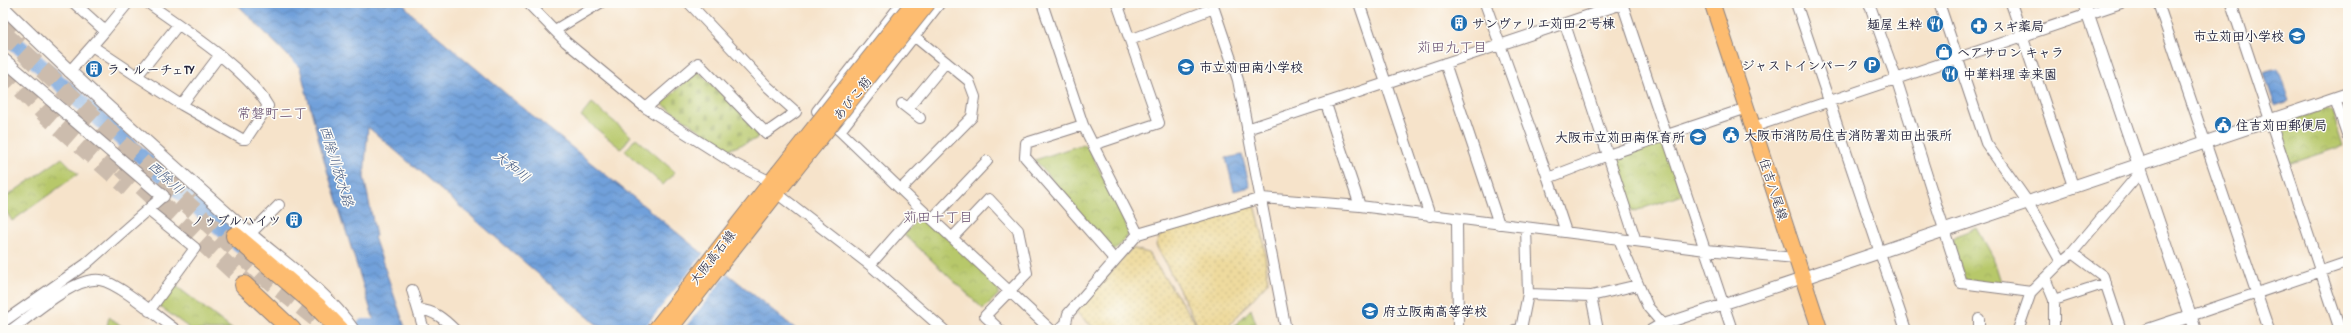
<svg xmlns="http://www.w3.org/2000/svg" width="2351" height="333" font-family="Dekko,'Klee One',sans-serif">
<defs>
<pattern id="sand-dots" width="8" height="8" patternUnits="userSpaceOnUse"><rect width="8" height="8" fill="#eeda9e"/><path d="M2 2h.1M6 6h.1" fill="none" stroke="#ccbb89" stroke-width="1.8" stroke-linecap="round"/></pattern>
<pattern id="cemetery-stones" width="16" height="16" patternUnits="userSpaceOnUse"><rect width="16" height="16" fill="#b7c86b"/><path d="M2 7V4a2 2 0 0 1 4 0v3zM10 15v-3a2 2 0 0 1 4 0v3z" fill="#9dac5e"/></pattern>
<pattern id="park-crowns" width="20" height="18" patternUnits="userSpaceOnUse"><rect width="20" height="18" fill="#b7c86b"/><path d="M2 6a3 3 0 1 1 6 0M12 15a3 3 0 1 1 6 0" fill="none" stroke="#9dac5e"/></pattern>
<pattern id="water-waves" width="16" height="10" patternUnits="userSpaceOnUse"><rect width="16" height="10" fill="#71a0da"/><path d="M0 5q4-4 8 0t8 0" fill="none" stroke="#5c82b2"/></pattern>
</defs>
<rect width="100%" height="100%" fill="#fdfcf7"/>
<filter id="ink" filterUnits="userSpaceOnUse"><feTurbulence type="fractalNoise" baseFrequency=".025" numOctaves="2"/><feDisplacementMap in="SourceGraphic" scale="8" xChannelSelector="R" yChannelSelector="G"/><feConvolveMatrix kernelMatrix="1 2 1 2 8 2 1 2 1" color-interpolation-filters="sRGB"/></filter>
<filter id="wash" filterUnits="userSpaceOnUse"><feTurbulence type="fractalNoise" baseFrequency=".012" numOctaves="4" result="noise"/><feDisplacementMap in="SourceGraphic" scale="16" xChannelSelector="R" yChannelSelector="G"/><feGaussianBlur stdDeviation="0.9" result="paint"/><feColorMatrix in="noise" values="0 0 0 0 0 0 0 0 0 0 0 0 0 0 0 0 0 1.4 0 .05"/><feComposite in="paint" operator="in"/></filter>
<g filter="url(#wash)">
<rect width="100%" height="100%" fill="#f6e3ca"/>
<!-- grass -->
<path fill="#b7c86b" stroke="#6c7553" d="M592 103 631 136 621 149 581 116Z
M636 138 675 172 663 185 625 151Z"/>
<!-- sand -->
<path fill="url(#sand-dots)" stroke="#887e6c" d="M1255 205 1263 236 1268 282 1225 330H1200L1156 245 1161 233Z
M1132 248 1148 253 1195 322 1187 330H1096L1076 312Z"/>
<!-- cemetery -->
<path fill="url(#cemetery-stones)" stroke="#6c7553" d="M697 70 760 132 756 139 728 150 662 104Z
M1251 309 1258 330H1230Z"/>
<!-- park -->
<path fill="url(#park-crowns)" stroke="#6c7553" d="M2327 108 2332 111 2343 146 2288 164 2276 129 2280 123Z
M1083 144 1090 151 1130 233 1116 249H1110L1035 160Z
M1660 144 1665 146 1682 195 1632 212 1614 161 1617 158Z
M62 158 78 174 12 221 3 206V199Z
M920 217H924L997 283 999 294 983 309 904 234Z
M1977 228 1993 257 2002 285 1965 280 1952 241 1955 236Z
M175 285 233 330H192L159 306Z
M109 317 127 330H106Z"/>
<!-- water -->
<path fill="url(#water-waves)" stroke="#4a618a" d="M236 3H402L416 18 511 98 797 330H603L368 127 364 177 376 236 374 237 406 330H377L326 167 300 68Z
M2278 69 2289 101 2275 106 2264 73Z
M1242 155 1250 187 1234 191 1226 158Z"/>
<!-- pier -->
<path fill="#f6e3ca" d="M704 253 729 272 683 330H643Z"/>
<g fill="none" stroke-linecap="round" stroke-linejoin="round">
<!-- river -->
<path stroke="#71a0da" stroke-width="16" d="M3 32 243 248
M364 327H388"/>
</g>
</g>
<g filter="url(#ink)">
<g fill="none" stroke-linecap="round" stroke-linejoin="round">
<!-- motorway-tunnel -->
<path stroke="#ccbcad" stroke-width="18" stroke-dasharray="18 9" stroke-linecap="butt" d="M3 17 26 38
M3 33 271 282 330 330
M3 70 46 115 129 188
M156 156 195 196
M122 168 257 293"/>
<defs>
<path id="minor" d="M74 3 105 31 128 3
M148 3C185 30 245 67 268 106L246 139H242L182 105 219 56
M528 3 566 42 646 108 733 163 765 179 783 198 870 265 944 330
M902 3 817 111 840 131 920 208 1051 330
M1042 3 1083 125 1093 145
M1212 3 1238 80 1286 330
M1359 3 1386 83 1625 3
M1485 3 1548 178 1566 232
M1622 3 1732 330
M1796 3 1906 330
M1869 3 1896 78 1961 283 2031 292
M1939 3 1986 143 2027 201 2061 262 2031 292 2018 330
M2011 3 2073 186
M2158 3 2269 330
M2231 3 2340 330
M1565 24 1636 241
M555 30 600 3
M1130 40 1214 8
M92 46 105 31
M1445 63 1499 224
M69 72 92 46 137 76 178 25
M137 76 182 105
M2335 99 2348 137
M902 104 920 118
M1326 104 1360 206
M646 108 698 63 766 133 796 112 768 87 689 3
M908 108 946 62
M1083 125 1026 143 1025 157 1115 260
M1753 127 2121 3
M1247 129 1386 83 1430 216
M840 131 940 3
M1548 178 1608 155 1747 108
M901 189 972 117 975 97 969 81 914 36
M148 210 195 248 149 311
M932 219 987 161
M1457 219 1458 330
M250 234 279 205
M1138 234 1262 198 1360 206 1706 250 1796 258
M952 238 989 199 1018 230 1027 273 985 316 1000 330
M1618 238 1648 307 1667 329
M2072 253 2141 171
M2061 262 2072 253 2103 276 2121 330
M870 265 920 208
M2045 278 2054 300V330
M412 290 424 330
M1528 294 1591 296 1638 285
M1591 296 1598 330
M2054 300 2106 283
M418 310C433 309 445 320 455 330
M2190 316 2348 262
M1979 319V330
M3 322 86 264 163 196
M1664 324 1803 278
M11 330C31 316 75 276 100 280 119 283 159 318 176 330
M1059 330 1066 323 1068 314 1138 234 1093 145 1159 123 1117 3
M1515 330 1521 329 1528 294 1526 227
M1651 330 1663 323"/>
<path id="tertiary" d="M2084 3 2195 330
M3 7C80 83 161 155 242 227 280 261 324 288 353 330
M3 59 163 196
M1803 278 2348 94
M2148 330 2190 316"/>
<path id="primary" d="M1712 3 1820 330
M655 330 778 173
M669 330 787 180"/>
<path id="motorway" d="M235 236 317 306 340 330
M244 285 292 330"/>
</defs>
<!-- minor casing -->
<use href="#minor" stroke="#8c8282" stroke-width="12"/>
<!-- tertiary casing -->
<use href="#tertiary" stroke="#8c8282" stroke-width="14"/>
<!-- primary casing -->
<use href="#primary" stroke="#8c8282" stroke-width="17"/>
<!-- motorway casing -->
<use href="#motorway" stroke="#8c8282" stroke-width="20"/>
<!-- minor -->
<use href="#minor" stroke="#fff" stroke-width="10"/>
<!-- tertiary -->
<use href="#tertiary" stroke="#fff" stroke-width="12"/>
<!-- primary -->
<use href="#primary" stroke="#fdbc6f" stroke-width="15"/>
<!-- motorway -->
<use href="#motorway" stroke="#fdbc6f" stroke-width="18"/>
<defs>
<path id="primary-bridge" d="M778 173 913 3
M787 180 928 3"/>
</defs>
<!-- primary-bridge casing -->
<use href="#primary-bridge" stroke="#8c8282" stroke-width="17" stroke-linecap="butt"/>
<!-- primary-bridge -->
<use href="#primary-bridge" stroke="#fdbc6f" stroke-width="15"/>
</g>
</g>
<!-- icons -->
<defs>
<symbol id="building-disc" viewBox="-11 -11 22 22"><circle r="9.5" fill="#1f6fb2" stroke="#fdfcf7"/><path d="M-4-6H4V6H1V3H-1V6H-4ZM-2.5-4.3h1.7v1.8h-1.7ZM.8-4.3h1.7v1.8H.8ZM-2.5-1h1.7V.8h-1.7ZM.8-1h1.7V.8H.8Z" fill="#fff"/></symbol>
<symbol id="restaurant-disc" viewBox="-11 -11 22 22"><circle r="9.5" fill="#1f6fb2" stroke="#fdfcf7"/><path d="M-5-6h1v4h1v-4h1v4h1v-4h1v5L-1.5 .5V6h-2V.5L-5-1ZM5-6V6H3V1.5H1.5Q1.5-4 5-6Z" fill="#fff"/></symbol>
<symbol id="pharmacy-disc" viewBox="-11 -11 22 22"><circle r="9.5" fill="#1f6fb2" stroke="#fdfcf7"/><path d="M-2-6h4v4h4v4h-4v4h-4v-4h-4v-4h4Z" fill="#fff"/></symbol>
<symbol id="school-disc" viewBox="-11 -11 22 22"><circle r="9.5" fill="#1f6fb2" stroke="#fdfcf7"/><path d="M0-5L7-2L0 1L-7-2ZM-4 1L0 2.5L4 1V4Q0 6-4 4Z" fill="#fff"/></symbol>
<symbol id="shop-disc" viewBox="-11 -11 22 22"><circle r="9.5" fill="#1f6fb2" stroke="#fdfcf7"/><path d="M-5-2.5h2.3a2.7 3.5 0 0 1 5.4 0H5L5.5 6h-11ZM-1.5-2.5h3a1.5 2.3 0 0 0-3 0Z" fill="#fff"/></symbol>
<symbol id="parking-disc" viewBox="-11 -11 22 22"><circle r="9.5" fill="#1f6fb2" stroke="#fdfcf7"/><path d="M-3.5-5.5H1a3.5 3.5 0 0 1 0 7H-1V5.5H-3.5ZM-1-3.4V-.6H.8a1.4 1.4 0 0 0 0-2.8Z" fill="#fff"/></symbol>
<symbol id="civic-disc" viewBox="-11 -11 22 22"><circle r="9.5" fill="#1f6fb2" stroke="#fdfcf7"/><path d="M-.6-6.5H3V-4.5H.6V-3L4-1V1h2V6H-6V1h2V-1L-.6-3ZM-1.2 2.5V6h2.4V2.5Z" fill="#fff"/></symbol>
</defs>
<g fill-rule="evenodd">
<use href="#building-disc" x="1449" y="13" width="20" height="20"/>
<use href="#restaurant-disc" x="1925" y="14" width="20" height="20"/>
<use href="#pharmacy-disc" x="1969" y="16" width="20" height="20"/>
<use href="#school-disc" x="2287" y="26" width="20" height="20"/>
<use href="#shop-disc" x="1934" y="42" width="20" height="20"/>
<use href="#parking-disc" x="1862" y="55" width="20" height="20"/>
<use href="#school-disc" x="1176" y="57" width="20" height="20"/>
<use href="#building-disc" x="84" y="59" width="20" height="20"/>
<use href="#restaurant-disc" x="1940" y="64" width="20" height="20"/>
<use href="#civic-disc" x="2213" y="115" width="20" height="20"/>
<use href="#civic-disc" x="1721" y="125" width="20" height="20"/>
<use href="#school-disc" x="1688" y="127" width="20" height="20"/>
<use href="#building-disc" x="284" y="210" width="20" height="20"/>
<use href="#school-disc" x="1360" y="301" width="20" height="20"/>
</g>
<g text-anchor="middle" stroke-width="3" stroke-linejoin="round" paint-order="stroke">
<!-- poi labels -->
<g font-size="13" font-weight="bold" fill="#22223b" stroke="#fdfcf7" text-anchor="start">
<text x="1472" y="28">サンヴァリエ苅田２号棟</text>
<text x="1922" y="29" text-anchor="end">麺屋 生粋</text>
<text x="1992" y="31">スギ薬局</text>
<text x="2284" y="41" text-anchor="end">市立苅田小学校</text>
<text x="1957" y="57">ヘアサロン キャラ</text>
<text x="1859" y="70" text-anchor="end">ジャストインパーク</text>
<text x="1199" y="72">市立苅田南小学校</text>
<text x="107" y="74">ラ・ルーチェTY</text>
<text x="1963" y="79">中華料理 幸来園</text>
<text x="2236" y="130">住吉苅田郵便局</text>
<text x="1744" y="140">大阪市消防局住吉消防署苅田出張所</text>
<text x="1685" y="142" text-anchor="end">大阪市立苅田南保育所</text>
<text x="281" y="225" text-anchor="end">ノゥブルハイツ</text>
<text x="1383" y="316">府立阪南高等学校</text>
</g>
<!-- street labels -->
<g font-size="13" fill="#22223b" stroke="#fdfcf7">
<text transform="translate(852 98) rotate(-51)" y="5">あびこ筋</text>
<text transform="translate(1774 189) rotate(72)" y="5">住吉八尾線</text>
<text transform="translate(712 257) rotate(-52)" y="5">大阪高石線</text>
</g>
<!-- neighbourhood labels -->
<g font-size="14" fill="#654c6e" stroke="#fdfcf7">
<text x="1452" y="52">苅田九丁目</text>
<text x="272" y="118">常磐町二丁</text>
<text x="938" y="222">苅田十丁目</text>
</g>
<!-- water labels -->
<g font-size="14" font-style="italic" fill="#465b83" stroke="#fdfcf7">
<text transform="translate(337 166) rotate(73)" y="5">西除川放水路</text>
<text transform="translate(512 166) rotate(39)" y="5">大和川</text>
<text transform="translate(166 177) rotate(42)" y="5">西除川</text>
</g>
</g>
<!-- margin -->
<rect width="2351" height="333" fill="none" stroke="#fdfcf7" stroke-width="16"/>
</svg>
